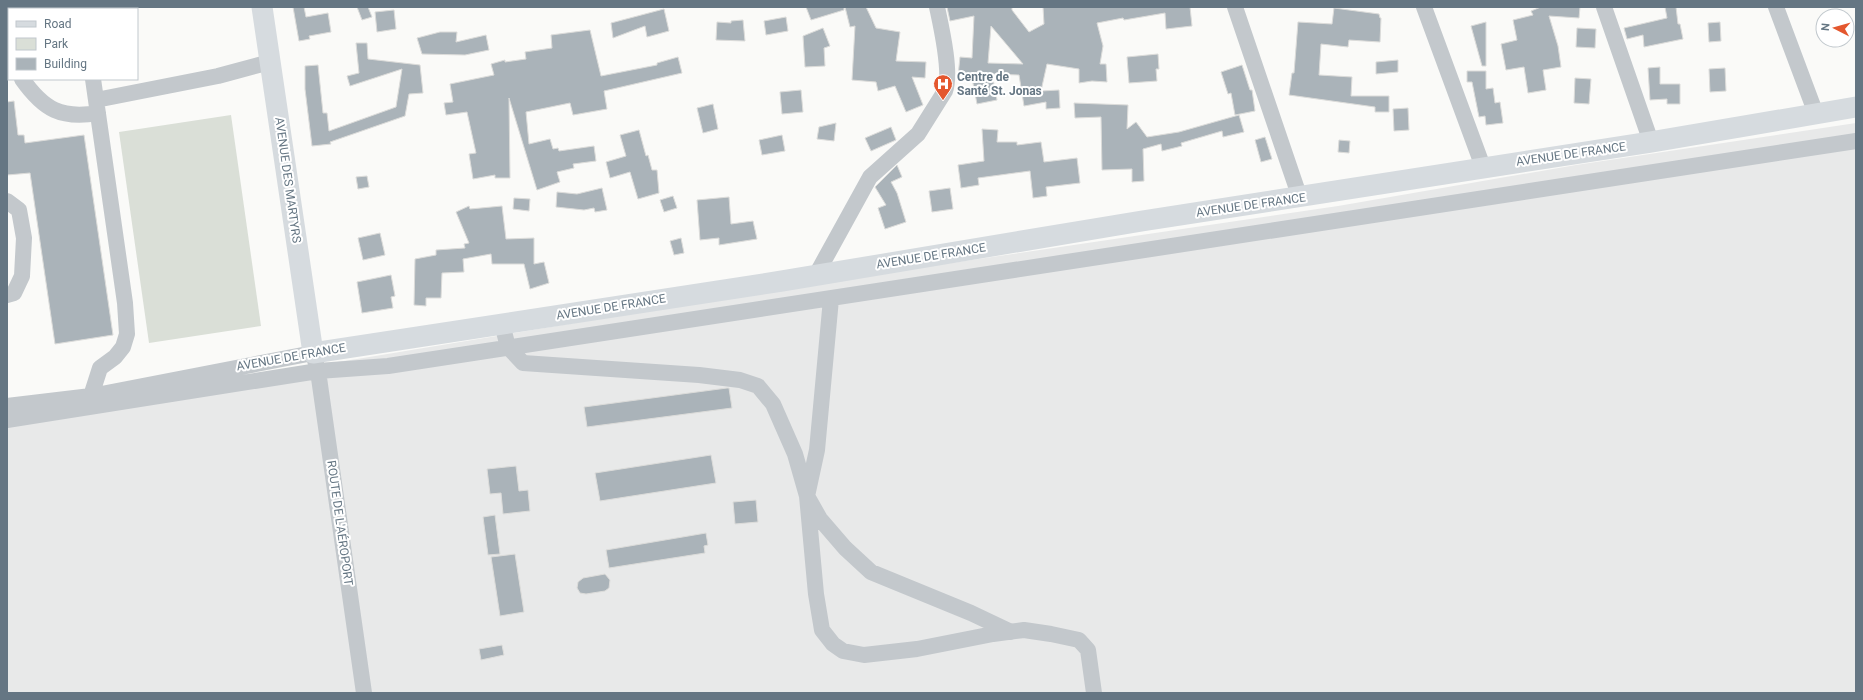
<svg xmlns="http://www.w3.org/2000/svg" width="1863" height="700" font-family="Roboto,sans-serif">
<rect width="100%" height="100%" fill="#fafaf8"/>
<!-- built -->
<path fill="#e8e9e9" d="M1856 123V693H7V411L357 359 836 280 1338 206 1576 165Z"/>
<!-- green -->
<path fill="#dadfd7" d="M231 115 261 326 149 343 119 132Z"/>
<!-- building -->
<path fill="#aab3b9" stroke="#dcdcda" fill-rule="evenodd" d="M293 7H304L306 17 328 13 331 32 309 36 310 39 299 41Z
M357 7H368L372 17 362 20Z
M806 7H844V10L811 20Z
M845 7H866L876 28 900 32 896 61 926 62 925 78 912 77 923 105 906 112 895 86 878 91 876 82 852 80 855 26 850 27Z
M947 7H1012V10L1029 32 1044 24 1043 7H1190L1192 26 1166 29 1165 13 1124 20 1123 18 1097 23 1103 46 1100 64H1106L1107 82 1092 81 1079 83V69L1047 64 1041 91 1059 90 1060 108 1046 109V102L1024 106 1019 75 992 74 997 100 977 104 972 78 958 76 960 57 972 58 974 16 950 21ZM991 26 1023 64 988 63Z
M1541 7H1580L1579 18 1549 16 1558 46 1561 67 1543 70 1546 90 1528 93 1524 67 1506 70 1501 44 1517 40 1513 20 1533 15 1531 11Z
M1665 7H1676L1678 24H1680L1683 39 1644 47 1643 35 1627 39 1624 28 1667 18Z
M1334 8 1379 14 1380 18H1381L1380 42 1349 40 1348 47 1321 44 1319 75 1352 77 1351 96H1389V112H1375V107L1289 95 1292 73H1294L1298 22 1332 24Z
M664 9 669 31 647 37 645 26 613 38 611 23Z
M394 10 396 29 377 32 375 12Z
M786 17 788 31 766 35 764 21Z
M743 20 745 41 716 40 717 22 731 23V21Z
M1486 22V66H1482L1471 26Z
M1720 22 1721 41 1709 42 1708 23Z
M823 28 830 46 824 48 825 66 805 67 803 36Z
M1577 28 1596 29 1595 48 1576 47Z
M590 30 601 76 657 65V63L678 57 682 73 604 91 607 109 573 115 570 103 526 112 529 144 550 139 553 149 558 148 559 151 594 146 596 161 573 164 574 168 557 172 560 182 537 190 509 98 510 178H495V175L473 179 469 154 476 153 467 112 446 115 444 103 453 102 450 84 494 75 491 64 505 60V62L526 59 525 52 552 48 551 35Z
M440 32H457L456 42 486 35 489 50 465 55 422 54 417 38Z
M356 43H367L368 59 420 65 423 93 409 94 405 116 330 142 331 144 312 146 305 89V66L318 65 323 113H327L329 131 396 107 402 69 350 86 347 76 359 73Z
M1158 54 1159 69H1156L1157 81 1129 83 1127 57Z
M1398 60V72L1376 74V62Z
M1242 65 1250 90H1252L1255 111 1235 115 1231 93 1228 94 1221 72Z
M1660 67V84H1680V104H1667V99L1650 100 1648 68Z
M1725 68 1726 91 1710 92 1709 69Z
M1467 71H1486V89L1493 88 1495 103 1500 102 1503 123 1486 125 1485 116 1479 117 1472 82H1467Z
M1575 78 1591 79 1589 104 1574 103Z
M801 90 803 112 782 114 780 92Z
M14 101 18 135H24L25 143 84 135 113 335 55 344 30 173 7 175V102Z
M1074 103 1128 105 1127 129 1136 122 1147 137 1179 132 1239 115 1244 132 1223 137 1222 131 1181 143 1182 146 1162 151 1161 144 1143 149 1144 181 1132 182V169L1102 170 1101 117 1075 118Z
M713 104 718 129 703 133 697 108Z
M1408 108 1409 130 1394 131 1393 109Z
M836 123 834 141 817 139 819 127Z
M891 127 896 140 871 151 865 138Z
M982 129 998 130 997 142H1017V145L1041 142 1044 162 1077 158 1080 183 1046 187 1047 196 1033 198 1030 171 978 178 979 185 961 188 958 165 984 161Z
M639 130 646 156 648 155 652 170H657L659 193 638 199 630 172 610 178 606 162 626 156 620 135Z
M782 135 785 151 762 155 759 140Z
M1265 137 1272 159 1261 162 1255 140Z
M1339 140 1350 141 1349 153 1338 152Z
M897 165 902 177 891 182 897 193 906 222 885 229 878 208 886 205 875 187Z
M367 176 369 187 358 189 356 177Z
M602 188 607 210 595 212 594 208 584 210 556 207 557 192 577 194Z
M950 188 953 209 932 212 929 191Z
M673 196 677 208 664 212 660 200Z
M729 197 731 224 753 221 757 239 719 245V238L700 240 697 200Z
M514 198 530 199 529 211 513 209Z
M469 206 470 209 502 206 506 239 534 238V264L544 262 549 283 530 289 524 264H492L491 254 463 259 464 272 442 273 441 298H426V306L414 305 415 259 436 255V250L465 248 464 244 469 243 456 212Z
M380 233 385 255 363 260 358 238Z
M681 238 684 253 674 255 670 241Z
M391 275 395 296 391 297 393 308 362 313 357 282Z
M727 388H729L732 408 587 427 584 407Z
M711 455 716 483 600 501 595 473Z
M516 466 519 491 528 490 530 511 503 514 501 493 490 494 487 469Z
M756 500 758 522 735 524 733 502Z
M495 515 500 554 488 555 483 517Z
M706 533 708 545 704 546 705 553 609 568 606 550Z
M515 554 524 612 500 616 491 557Z
M605 574 610 580 609 588 605 591 586 594 580 593 577 588 578 582 583 578Z
M502 645 504 655 481 660 479 649Z"/>
<g fill="none" stroke-linecap="round" stroke-linejoin="round">
<!-- minor -->
<path stroke="#c3c8cc" stroke-width="16" d="M79 7 80 9
M1235 7 1300 198
M1424 7 1483 167
M1604 7 1651 142
M1776 7 1816 114
M7 61 9 63
M22 79C44 110 61 119 98 113
M96 100 218 76 270 62
M7 201 19 210 24 238 22 276 14 293 7 295
M816 275 870 177 918 134 945 91C952 73 941 26 937 7
M831 299 817 450 807 496 820 519 845 548 871 572 971 613 1011 632
M502 324 508 347 523 363 699 375 740 380 758 386 773 404 795 454 807 496 816 594 822 630 833 644 843 651 864 655 917 649 993 634 1024 630 1051 634 1079 640 1088 650 1094 693
M91 396 100 368 115 357 123 347 127 334 125 303 93 79
M7 406 91 396 313 353 318 371 364 693
M7 420 318 371 388 366 1856 141"/>
<!-- major -->
<path stroke="#d6dbdf" stroke-width="21" d="M262 7 313 353 782 281 1142 221 1651 142 1856 107"/>
</g>
<!-- icons -->
<defs>
<symbol id="hospital-pin" viewBox="-11 -11 22 30"><path d="M0 17L-7.5 6A9.5 9.5 0 1 1 7.5 6Z" fill="#e4572e" stroke="#fff"/><path d="M-5-5h3v3.5h4V-5h3V5h-3V1.5h-4V5h-3Z" fill="#fff"/></symbol>
</defs>
<g fill-rule="evenodd">
<use href="#hospital-pin" x="932" y="73" width="22" height="30"/>
</g>
<g text-anchor="middle" stroke-width="4" stroke-linejoin="round" paint-order="stroke">
<!-- poi labels -->
<g font-size="12" font-weight="bold" fill="#657683" stroke="#fff" text-anchor="start">
<text x="957" y="81">Centre de<tspan x="957" dy="14">Santé St. Jonas</tspan></text>
</g>
<!-- street labels -->
<g font-size="12" fill="#657683" stroke="#fff">
<text transform="translate(1571 154) rotate(-8)" y="4">AVENUE DE FRANCE</text>
<text transform="translate(288 180) rotate(82)" y="4">AVENUE DES MARTYRS</text>
<text transform="translate(1251 205) rotate(-8)" y="4">AVENUE DE FRANCE</text>
<text transform="translate(931 256) rotate(-9)" y="4">AVENUE DE FRANCE</text>
<text transform="translate(611 307) rotate(-9)" y="4">AVENUE DE FRANCE</text>
<text transform="translate(291 357) rotate(-10)" y="4">AVENUE DE FRANCE</text>
<text transform="translate(340 523) rotate(82)" y="4">ROUTE DE L'AÉROPORT</text>
</g>
</g>
<!-- border -->
<rect width="1863" height="700" fill="none" stroke="#657683" stroke-width="16"/>
<!-- legend -->
<rect x="8" y="8" width="130" height="72" fill="#ffffff" stroke="#c1c8cd"/>
<rect x="16" y="21" width="20" height="6" fill="#d6dbdf" stroke="#c1c8cd"/>
<text x="44" y="28" font-size="12" fill="#657683">Road</text>
<rect x="16" y="38" width="20" height="12" fill="#dadfd7" stroke="#c1c8cd"/>
<text x="44" y="48" font-size="12" fill="#657683">Park</text>
<rect x="16" y="58" width="20" height="12" fill="#aab3b9" stroke="#c1c8cd"/>
<text x="44" y="68" font-size="12" fill="#657683">Building</text>
<!-- north arrow -->
<g transform="translate(1835 28) rotate(276)"><circle r="19" fill="#ffffff" stroke="#c1c8cd"/>
<path d="M0-3L7 15L0 10L-7 15Z" fill="#e4572e"/>
<text y="-6" font-size="11" font-weight="bold" text-anchor="middle" fill="#657683">N</text>
</g>
</svg>
